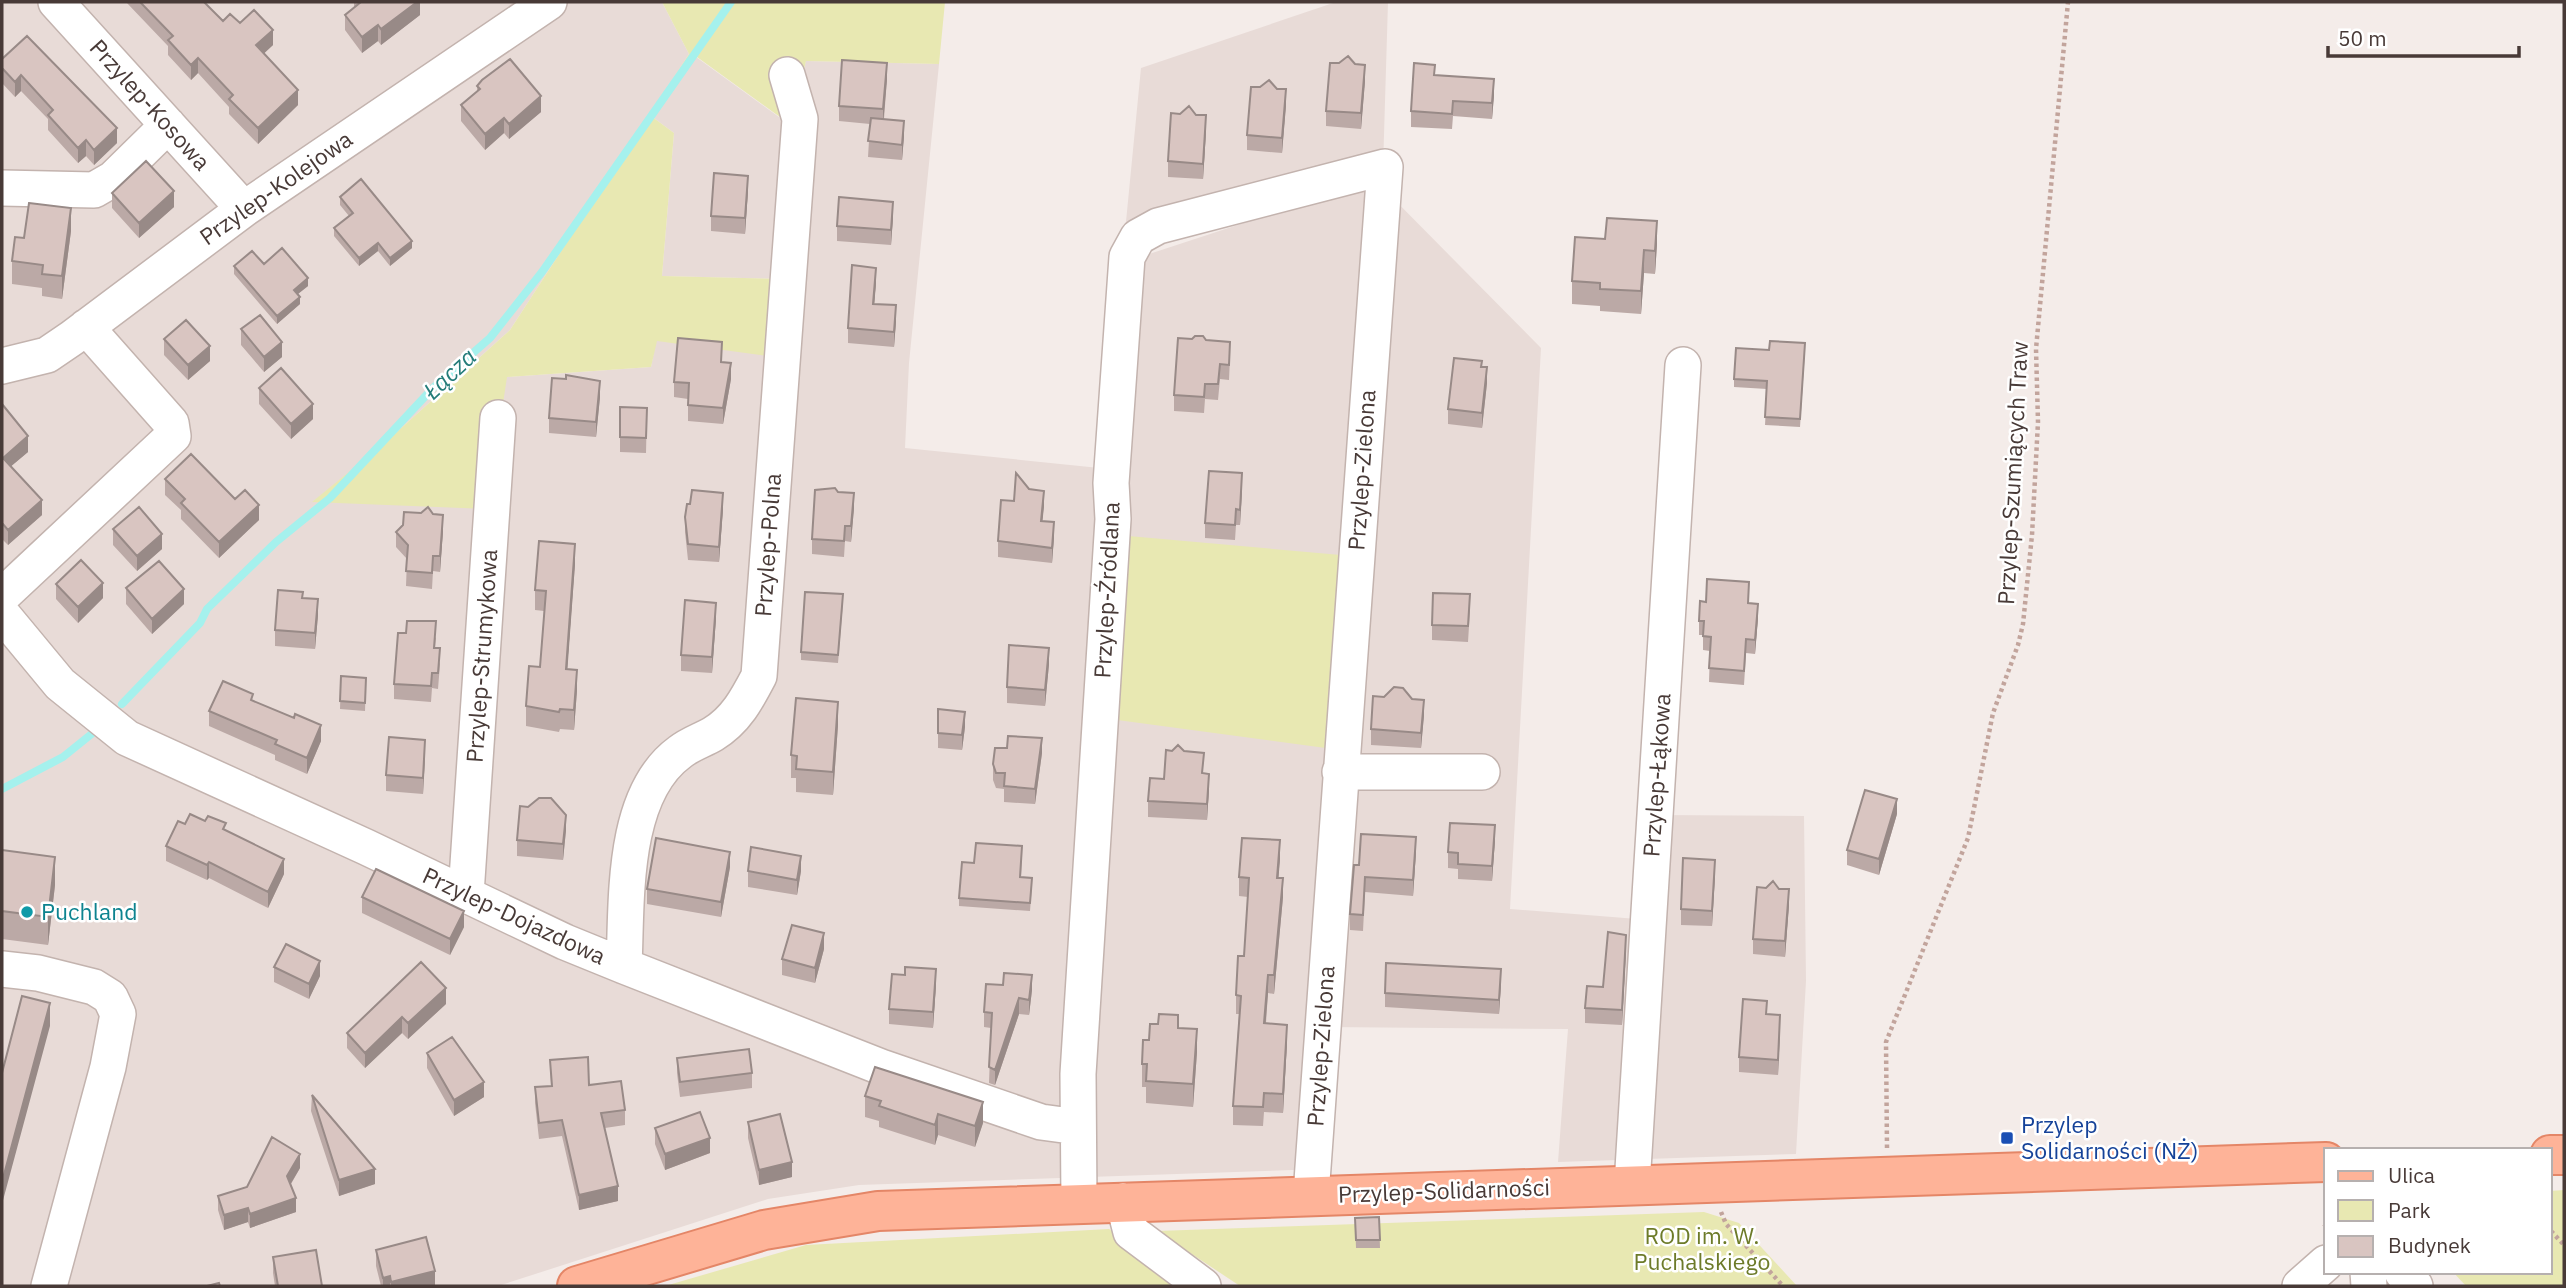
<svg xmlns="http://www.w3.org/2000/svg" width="2566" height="1288" font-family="'IBM Plex Sans',sans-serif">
<rect width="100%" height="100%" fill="#f4ece9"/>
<!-- residential -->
<path fill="#e8dbd7" d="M2 2H662L689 54 510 330 388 440 313 502 507 377 651 367 656 341 787 279 662 276 674 133 651 116 696 57 790 125 806 61 939 64 909 363 905 448 1119 470 1137 258 1375 180 1541 348 1510 909 1650 920 1655 815 1804 816 1806 981 1796 1154 1558 1162 1568 1029 1326 1027 1321 1169 859 1185 768 1199 498 1286H2Z
M1336 2H1388L1383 168 1124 242 1141 68Z"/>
<!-- green -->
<path fill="#e8e8b2" d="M662 2H731L704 39 699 53 735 2H945L939 64 806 61 791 125 697 57 651 116 674 133 662 276 787 279 783 358 657 341 651 367 507 377 487 509 312 502 388 440 510 330 689 54Z
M1106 534 1352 556 1333 749 1095 717Z
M2564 1190V1286H2466L2453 1272H2550V1191Z
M1704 1212 1739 1223 1797 1286H1240L1157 1231Z
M1109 1229 1197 1286H665L806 1245Z"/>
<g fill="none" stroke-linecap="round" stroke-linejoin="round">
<!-- stream -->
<path stroke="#a5f1ed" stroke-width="8" d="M122 704 200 623 207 609 276 542 330 498 433 388 490 338 542 272 731 2
M2 789 63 757 94 732"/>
<defs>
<path id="minor" d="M56 2 244 209
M2 188 94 190 113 179 168 125
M2 366 47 355 72 338 244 209 549 2
M2 596 173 436 171 423 86 327
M2 614 60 684 127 738 366 847 565 942 624 966 881 1067 1041 1122 1078 1127
M1340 772H1482
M466 894 498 418
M624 966C627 900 621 795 680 752 690 744 703 740 713 734 736 720 747 699 759 676L800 119 787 75
M2 969 38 973 94 987 110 997 118 1014 108 1067 49 1286
M1632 1185 1683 365
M1123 1201 1131 1232 1203 1286
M1079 1202 1078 1074 1113 519 1111 483 1127 257 1138 237 1158 226 1385 167 1311 1195
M2368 1272 2369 1286
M2402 1272 2415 1286
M2300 1286 2326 1263"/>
<path id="major" d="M2550 1155H2564
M577 1286 764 1230 878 1211 2326 1162"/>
</defs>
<!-- minor casing -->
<use href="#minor" stroke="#c3b3ae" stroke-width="38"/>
<!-- major casing -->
<use href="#major" stroke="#e48667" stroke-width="42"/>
<!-- path -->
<path stroke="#c2a49c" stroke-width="4.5" stroke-dasharray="3.5 3.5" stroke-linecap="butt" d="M1887 1148 1886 1042 1968 838 1993 713 2018 645 2023 624 2032 535 2038 422 2036 349 2068 2
M1721 1212 1726 1224 1783 1286
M2324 1224 2326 1226
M2551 1231 2564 1245"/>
<!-- minor -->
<use href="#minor" stroke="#fff" stroke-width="35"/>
<!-- major -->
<use href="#major" stroke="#feb398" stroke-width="38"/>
</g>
<!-- wall -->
<path fill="#bba9a6" d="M126 2H204L223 21 240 23 273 45 264 53 298 105 258 144 229 114V107L198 73 191 80 168 55V46Z
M354 2H420V15L381 45 378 41 362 53 345 30V15L354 8Z
M2 59 117 143 94 165 86 156 78 163 48 130V119L21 91 15 97 2 83Z
M1435 75 1494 95 1492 119 1453 116 1452 129 1411 127V111Z
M887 79 884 119 904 136 902 160 868 157 870 124 839 121V106Z
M1365 81 1361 129 1326 126V111Z
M477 86 541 112 509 139 504 133 485 150 461 121V105L477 91Z
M1286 105 1282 153 1247 150V135Z
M1206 131 1203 179 1168 177V161Z
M748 191 745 234 711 231V216Z
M112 193 174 207 139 238 112 208Z
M340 197 412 248 390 266 378 251 359 266 334 236V228L349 216 340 205Z
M893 217 891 245 837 241V226Z
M71 231 62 299 42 296V288L12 284V261L24 238Z
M1657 244 1655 274 1644 273 1641 314 1600 311V306L1572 304V281Z
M234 266 308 286 298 294 300 304 277 324 234 274Z
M876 283 874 304 896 321 894 347 848 343V328Z
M241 329 282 357 264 372 241 345Z
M164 339 210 361 188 380 164 355Z
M1206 340 1230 357 1229 380 1220 379 1218 400 1205 399 1204 413 1174 411V395Z
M1769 350 1805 351 1800 427 1765 425 1767 389 1734 387V379Z
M722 362 731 379 723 424 688 421V399L674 397V382Z
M1482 367 1487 383 1482 428 1448 424V409Z
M259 388 313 419 291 439 259 404Z
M600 397 596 437 549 433V418Z
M2 404 28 452 10 467 42 515 8 545 2 539Z
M620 407 647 408 646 453 620 452Z
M165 479 235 499 259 520 219 558 181 519V510L165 495Z
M1242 489 1240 525H1236L1235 540 1205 538V523Z
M1044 506 1042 521 1054 537 1052 563 998 557V541Z
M854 508 851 542 845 541 844 557 812 554V539Z
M723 509 719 562 688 560 685 532V517Z
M113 529 162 549 137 571 113 545Z
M443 531 440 572 433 571 432 589 406 586 407 559 396 547V532Z
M575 564 567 669 577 690 574 730 560 729 559 732 526 726V706L540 667 544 611 535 610V590Z
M56 584 103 598 78 623 56 599Z
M126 588 184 604 152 634 126 604Z
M1749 595V603L1758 618 1755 654 1746 653 1744 685 1709 682 1710 651 1703 650V635H1699V621L1706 602Z
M303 598 318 615 315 649 275 646V630Z
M843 602 838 663 801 660V652Z
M1470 610 1468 642 1432 640V625Z
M716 618 712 673 681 671V655Z
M436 637 435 648 440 664 438 689 432 688 431 702 394 699V684Z
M1049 664 1045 706 1007 703V687Z
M341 676 366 678 365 711 340 709Z
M253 701 321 741 307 774 275 760V755L209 726V711Z
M938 709 965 727 962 750 938 748Z
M1424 715 1421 748 1371 745V729Z
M838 725 833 795 796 792V778H791V755Z
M1042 753 1035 804 1004 802V789L996 788 993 780V764Z
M425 755 423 794 386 791V775Z
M1203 774 1209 789 1207 820 1148 817V801L1164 779Z
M1897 814 1879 875 1847 865V850Z
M185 824 226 830 284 874 268 908 209 878 207 880 166 861V846Z
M566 830 563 860 517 856V840Z
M1495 840 1492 881 1458 879V869L1448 868V852Z
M2 850 55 885 48 945 2 939Z
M1416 852 1413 896 1365 892 1363 931 1350 930V914L1359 865Z
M1022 854 1021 877 1032 885 1030 911 959 906V898L974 863Z
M1280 859 1278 878 1283 897 1274 994 1268 993 1266 1023 1287 1043 1283 1113 1264 1112 1263 1126 1233 1125V1106L1239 1014H1236V995L1244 956 1248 897 1239 896V877Z
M730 867 721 917 647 904V889Z
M748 871H801L797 895 748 887Z
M1715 875 1712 926 1681 925V909Z
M362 897 464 927 450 955 362 913Z
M1789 905 1785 957 1753 954V939Z
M824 949 815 983 782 975V959Z
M1626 950 1622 1025 1585 1023V1008L1603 987Z
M274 967 320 976 309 999 274 982Z
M1501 983 1499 1014 1385 1007V993Z
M936 985 933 1028 889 1024V1009Z
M1032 990 1029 1015 1019 1014 995 1085 989 1083 991 1028 984 1027V1012Z
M446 1004 408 1039 402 1033 365 1068 347 1048V1033Z
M1767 1014 1780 1030 1778 1075 1739 1072V1057Z
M1178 1028 1197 1052 1193 1107 1146 1103V1087H1142V1064L1149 1040Z
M427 1053 484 1097 454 1116 427 1068Z
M677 1058 752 1073V1088L680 1097 677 1073Z
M550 1060 625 1110V1125L605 1128 618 1201 579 1210 562 1136 539 1139 535 1103V1087L551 1086Z
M312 1095 375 1184 339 1196 311 1111Z
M865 1096 983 1123 975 1147 938 1135 935 1145 879 1127V1121L865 1117Z
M748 1122 792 1177 759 1185 748 1138Z
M655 1128 710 1153 665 1170 655 1144Z
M300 1168 291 1184 296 1212 250 1228 248 1222 224 1230 218 1210V1196L247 1187Z
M1379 1217 1380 1248H1356L1355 1218Z
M376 1250 435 1286H381L376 1266Z
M273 1257 322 1286H275L273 1273Z"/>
<!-- shaded-wall -->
<path fill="#988a87" d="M417 2H420V15L381 45V29Z
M378 25V41L362 53V37Z
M273 30V45L256 61V45Z
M198 58V73L191 80V65Z
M887 63V79L883 125V109Z
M1365 65V81L1361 129V113Z
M21 75V91L15 97V82Z
M1494 79V95L1492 119V103Z
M1286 89V105L1282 153V138Z
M298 90V105L258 144V128Z
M541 96V112L509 139V124Z
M1206 115V131L1203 179V164Z
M504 118V133L485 150V134Z
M904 121V136L902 160V145Z
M117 128V143L94 165V150Z
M86 140V156L78 163V148Z
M748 176V191L745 234V218Z
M174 191V207L139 238V223Z
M893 202V217L891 245V230Z
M71 208V231L62 299V276Z
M1657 221V244L1655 274V251Z
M412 241V248L390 266V258Z
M378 243V251L359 266V258Z
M1644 250V273L1641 314V291Z
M876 268V283L873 320V304Z
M308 278V286L294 297V290Z
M300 297V304L277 324V316Z
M896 305V321L894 347V332Z
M282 342V357L264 372V357Z
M210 346V361L188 380V365Z
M731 363V379L723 424V408Z
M1487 367V383L1482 428V413Z
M600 381V397L596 437V422Z
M313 404V419L291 439V424Z
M28 436V452L3 473V458Z
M1242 473V489L1240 525V510Z
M1044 491V506L1041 536V521Z
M723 493V509L719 562V547Z
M854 493V508L851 542V526Z
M42 500V515L8 545V530Z
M259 505V520L219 558V542Z
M443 515V531L440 572V556Z
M1054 522V537L1052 563V548Z
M162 534V549L137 571V556Z
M575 544V564L566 689V669Z
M103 583V598L78 623V607Z
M184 589V604L152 634V619Z
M318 599V615L315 649V633Z
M716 603V618L712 673V657Z
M1758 604V618L1755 654V640Z
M1049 648V664L1045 706V690Z
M577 670V690L574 730V710Z
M1424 700V715L1421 748V733Z
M838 702V725L833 795V772Z
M965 712V727L962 750V735Z
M321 725V741L307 774V758Z
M1042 738V753L1035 804V789Z
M425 740V755L423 794V778Z
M1209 774V789L1207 820V804Z
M1897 799V814L1879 875V859Z
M566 815V830L563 860V844Z
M1495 825V840L1492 881V866Z
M1416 837V852L1413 896V880Z
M1280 840V859L1277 897V878Z
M730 852V867L721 917V902Z
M801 856V871L797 895V880Z
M55 857V885L48 945V917Z
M284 859V874L268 908V892Z
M1715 860V875L1712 926V911Z
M209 862V878L207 880V865Z
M1283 878V897L1274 994V975Z
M1789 889V905L1785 957V941Z
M464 911V927L450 955V939Z
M824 933V949L815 983V968Z
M1626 935V950L1622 1025V1010Z
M320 961V976L309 999V984Z
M936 969V985L933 1028V1012Z
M1501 969V983L1499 1014V1000Z
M1032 975V990L1029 1015V1000Z
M1268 975V993L1264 1042V1023Z
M446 988V1004L408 1039V1023Z
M1019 998V1014L995 1085V1070Z
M50 1003V1026L2 1204V1182Z
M1780 1015V1030L1778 1075V1060Z
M402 1017V1033L365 1068V1053Z
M1287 1025V1043L1283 1113V1094Z
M1197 1029V1052L1193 1107V1084Z
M484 1082V1097L454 1116V1100Z
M983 1102V1123L975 1147V1126Z
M938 1114V1135L935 1145V1125Z
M710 1138V1153L665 1170V1154Z
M300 1154V1168L287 1190V1176Z
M792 1162V1177L759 1185V1170Z
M375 1169V1184L339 1196V1180Z
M618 1186V1201L579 1210V1195Z
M296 1198V1212L250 1228V1214Z
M248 1208V1222L224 1230V1215Z
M435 1271V1286H391V1282Z
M390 1276V1286H383V1278Z"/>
<!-- building -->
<path fill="#d9c5c1" stroke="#988a87" stroke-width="2" d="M140 2H204L223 21 230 14 240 23 254 10 273 30 256 45 298 90 258 128 229 99 233 95 198 58 191 65 168 40 173 36Z
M361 2H417L381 29 378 25 362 37 345 15Z
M27 36 117 128 94 150 86 140 78 148 48 115 53 110 21 75 15 82 2 68V59Z
M1348 56 1355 64 1365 65 1361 113 1326 111 1330 63H1339Z
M510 59 541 96 509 124 504 118 485 134 461 105 480 89 477 86 482 80Z
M842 60 887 63 883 109 839 106Z
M1414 63 1435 65 1434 75 1494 79 1492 103 1453 101 1452 114 1411 111Z
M1269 80 1277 89H1286L1282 138 1247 135 1251 87H1260Z
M1189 106 1196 115H1206L1203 164 1168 161 1171 113 1180 114Z
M871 118 904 121 902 145 868 141Z
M146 161 174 191 139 223 112 193Z
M714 173 748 176 745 218 711 216Z
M361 179 412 241 390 258 378 243 359 258 334 228 353 213 340 197Z
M839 197 893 202 891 230 837 226Z
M29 203 71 208 62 276 42 274 43 265 12 261 15 237 24 238Z
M1607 218 1657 221 1655 251 1644 250 1641 291 1600 289V283L1572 281 1575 237 1605 239Z
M282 248 308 278 294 290 300 297 277 316 234 266 252 251 264 264Z
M852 265 876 268 873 304 896 305 894 332 848 328Z
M260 315 282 342 264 357 241 329Z
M186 320 210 346 188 365 164 339Z
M1195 336H1203L1206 340 1230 342 1229 365 1220 364 1218 384H1205L1204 397 1174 395 1178 338 1192 339Z
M678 338 722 342 721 362 731 363 723 408 688 405 689 383 674 382Z
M1770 341 1805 343 1800 419 1765 417 1767 381 1734 379 1736 348 1769 350Z
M1454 358 1482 361 1481 367H1487L1482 413 1448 409Z
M281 368 313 404 291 424 259 388Z
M566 375 600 381 596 422 549 418 552 378 566 379Z
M2 404 28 436 3 458 42 500 8 530 2 523Z
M620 407 647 408 646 438 620 437Z
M191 454 235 499 245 490 259 505 219 542 181 503 185 499 165 479Z
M1209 471 1242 473 1240 510 1236 509 1235 525 1205 523Z
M1016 473 1029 489 1044 491 1041 521 1054 522 1052 548 998 541 1001 500 1014 501Z
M835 488 838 492 854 493 851 526H845L844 541 812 539 815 490Z
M692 490 723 493 719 547 688 544 685 517 687 504H690Z
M139 507 162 534 137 556 113 529Z
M428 507 433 514 443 515 440 556H433L432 573 406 571 408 545 396 532 403 525 404 512 421 513Z
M539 541 575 544 566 669 577 670 574 710 560 709 559 712 526 706 529 666 540 667 546 591 535 590Z
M81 560 103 583 78 607 56 584Z
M159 561 184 589 152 619 126 588Z
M1707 579 1749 582 1748 603 1758 604 1755 640 1746 639 1744 671 1709 668 1711 637 1703 636 1704 621H1699L1700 601 1706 602Z
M278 590 303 592 302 598 318 599 315 633 275 630Z
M805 592 843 594 838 655 801 652Z
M1433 593 1470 594 1468 626 1432 625Z
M685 600 716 603 712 657 681 655Z
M407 621H436L434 648H440L438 673H432L431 686 394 684 398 633H406Z
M1009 645 1049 648 1045 690 1007 687Z
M341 676 366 678 365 703 340 701Z
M223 681 253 694 251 700 294 718 295 714 321 725 307 758 275 744 277 740 209 711Z
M1394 687 1403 688 1412 699 1424 700 1421 733 1371 729 1373 696 1384 697Z
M796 698 838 702 833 772 796 769 797 756 791 755Z
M938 709 965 712 962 735 938 733Z
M1008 736 1042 738 1035 789 1004 786 1005 773H996L993 764 995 748H1007Z
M389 737 425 740 423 778 386 775Z
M1178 745 1184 751 1204 753 1202 773 1209 774 1207 804 1148 801 1150 778 1164 779 1166 750 1172 751Z
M1865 790 1897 799 1879 859 1847 850Z
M539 798H551L566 815 563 844 517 840 520 806 528 807Z
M190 814 205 821 208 816 226 823 223 829 284 859 268 892 209 862 207 865 166 846 178 821 185 824Z
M1450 823 1495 825 1492 866 1458 864V853L1448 852Z
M1361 834 1416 837 1413 880 1365 877 1363 915 1350 914 1354 865H1359Z
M656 838 730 852 721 902 647 889Z
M1242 838 1280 840 1277 878H1283L1274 975H1268L1264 1023 1287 1025 1283 1094 1264 1093 1263 1107 1233 1106 1241 996 1236 995 1238 956H1244L1249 878 1239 877Z
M976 843 1022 846 1020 877 1032 878 1030 903 959 898 962 862 974 863Z
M751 847 801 856 797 880 748 871Z
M2 850 55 857 48 917 2 911Z
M1683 858 1715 860 1712 911 1681 909Z
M376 869 464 911 450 939 362 897Z
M1773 881 1779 889H1789L1785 941 1753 939 1757 887 1766 888Z
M792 925 824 933 815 968 782 959Z
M1608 932 1626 935 1622 1010 1585 1008 1587 986 1603 987Z
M286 944 320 961 309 984 274 967Z
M421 962 446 988 408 1023 402 1017 365 1053 347 1033Z
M1386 963 1501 969 1499 1000 1385 993Z
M905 967 936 969 933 1012 889 1009 892 974 905 975Z
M1004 973 1032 975 1029 1000 1019 998 995 1070 989 1067 992 1013 984 1012 986 984 1003 985Z
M22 996 50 1003 2 1182V1073Z
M1743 999 1767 1001 1766 1014 1780 1015 1778 1060 1739 1057Z
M1159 1014 1178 1015V1028L1197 1029 1193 1084 1146 1081 1147 1064H1142L1143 1040H1149L1150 1024H1158Z
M452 1037 484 1082 454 1100 427 1053Z
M749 1049 752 1073 680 1082 677 1058Z
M588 1057 589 1085 621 1081 625 1110 601 1113 618 1186 579 1195 562 1120 539 1123 535 1087 552 1086 550 1060Z
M875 1067 983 1102 975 1126 938 1114 935 1125 879 1106 881 1101 865 1096Z
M312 1095 375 1169 339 1180Z
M700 1112 710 1138 665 1154 655 1128Z
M780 1114 792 1162 759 1170 748 1122Z
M272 1137 300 1154 287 1176 296 1198 250 1214 248 1208 224 1215 218 1196 247 1187Z
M1379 1217 1380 1240H1356L1355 1218Z
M426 1237 435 1271 391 1282 390 1276 383 1278 376 1250Z
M316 1250 322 1286H278L273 1257Z
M219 1283 220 1286H207Z"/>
<!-- markers -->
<circle fill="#0f9aa8" stroke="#fff" stroke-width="2.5" cx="27" cy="912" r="7"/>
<rect fill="#1a4fb4" stroke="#fff" stroke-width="2.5" x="2000" y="1131" width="14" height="14" rx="3.5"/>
<g text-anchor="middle" stroke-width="5" stroke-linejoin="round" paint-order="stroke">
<!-- street labels -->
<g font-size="23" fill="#483a37" stroke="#fff">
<text transform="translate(150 105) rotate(48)" y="8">Przylep-Kosowa</text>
<text transform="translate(276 188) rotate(-35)" y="8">Przylep-Kolejowa</text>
<text transform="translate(1362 470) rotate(-86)" y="8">Przylep-Zielona</text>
<text transform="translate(2013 473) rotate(-87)" y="8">Przylep-Szumiących Traw</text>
<text transform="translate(768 545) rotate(-86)" y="8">Przylep-Polna</text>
<text transform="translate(1107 590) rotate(-87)" y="8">Przylep-Źródlana</text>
<text transform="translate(482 656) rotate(-86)" y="8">Przylep-Strumykowa</text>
<text transform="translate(1657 775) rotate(-86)" y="8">Przylep-Łąkowa</text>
<text transform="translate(514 916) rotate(25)" y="8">Przylep-Dojazdowa</text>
<text transform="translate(1321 1046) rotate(-86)" y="8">Przylep-Zielona</text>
<text transform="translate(1444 1191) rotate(-2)" y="8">Przylep-Solidarności</text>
</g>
<!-- culture labels -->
<g font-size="23" fill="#0d838f" stroke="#fff" text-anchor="start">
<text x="41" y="920">Puchland</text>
</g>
<!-- transit labels -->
<g font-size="23" fill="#164399" stroke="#fff" text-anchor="start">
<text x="2021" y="1133">Przylep<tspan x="2021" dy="26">Solidarności (NŻ)</tspan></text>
</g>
<!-- park labels -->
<g font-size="23" fill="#6d7b29" stroke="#fff">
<text x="1702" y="1244">ROD im. W.<tspan x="1702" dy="26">Puchalskiego</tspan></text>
</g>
<!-- water labels -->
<g font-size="24" font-style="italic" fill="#247c79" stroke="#fff">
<text transform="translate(450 374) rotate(-43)" y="8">Łącza</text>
</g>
</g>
<!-- border -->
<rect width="2566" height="1288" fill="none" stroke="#483a37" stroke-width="7"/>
<!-- legend -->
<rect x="2324" y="1148" width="228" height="126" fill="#ffffff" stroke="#b6b0af" stroke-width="2"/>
<rect x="2338" y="1171" width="35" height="10" fill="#feb398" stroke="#b6b0af" stroke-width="2"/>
<text x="2388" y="1183" font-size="21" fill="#483a37">Ulica</text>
<rect x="2338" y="1200" width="35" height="21" fill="#e8e8b2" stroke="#b6b0af" stroke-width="2"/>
<text x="2388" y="1218" font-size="21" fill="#483a37">Park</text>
<rect x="2338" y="1236" width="35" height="21" fill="#d9c5c1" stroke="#b6b0af" stroke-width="2"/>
<text x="2388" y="1253" font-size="21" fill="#483a37">Budynek</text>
<!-- scale -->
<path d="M2328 46v10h191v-10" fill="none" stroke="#483a37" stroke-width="3.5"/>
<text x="2338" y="46" font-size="21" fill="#483a37" stroke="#ffffff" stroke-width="5" paint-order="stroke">50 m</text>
</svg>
